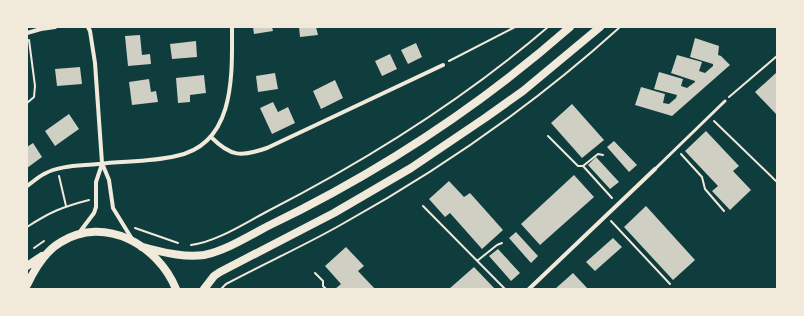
<svg xmlns="http://www.w3.org/2000/svg" width="804" height="316" font-family="'Crimson Pro',serif">
<rect width="100%" height="100%" fill="#0f3d3e"/>
<!-- building -->
<path fill="#cfcfc3" d="M253 27H272L273 31 254 34Z
M299 27H316L318 35 300 37Z
M140 35 142 55 150 54 151 64 128 66 125 36Z
M695 38 719 46 718 55 721 56 730 65 672 116 635 105 641 87 665 94 663 103 669 104 676 98 677 95 654 89 659 72 683 79 681 86 687 88 695 82V81L671 73 677 55 702 62 699 71 705 73 713 66V64L690 57Z
M196 41 197 57 172 59 170 44Z
M416 43 422 57 408 64 401 50Z
M390 54 397 69 382 76 375 61Z
M80 67 82 84 57 86 55 69Z
M777 72V113L776 114 755 92Z
M275 73 278 89 258 92 256 76Z
M204 75 206 93 190 95V102L178 103 176 78Z
M149 79 151 92 156 91 158 102 132 105 129 82Z
M335 80 343 98 321 109 313 91Z
M273 102 278 112 288 107 295 123 272 134 260 108Z
M572 104 604 140 582 158 551 123Z
M69 114 79 129 55 146 45 131Z
M706 131 739 166 733 171 751 190 730 210 712 191 718 186 685 151Z
M614 141 637 165 629 172 607 147Z
M33 143 42 157 27 168V147Z
M596 157 619 182 610 189 588 165Z
M574 175 594 197 540 245 521 224Z
M449 181 464 197 470 193 503 230 482 249 450 213 445 217 429 199Z
M646 206 695 260 673 280 624 227Z
M516 232 538 256 531 263 509 238Z
M613 238 622 247 595 271 586 262Z
M346 247 364 266 358 271 375 289H335L341 284 325 266Z
M498 249 520 273 511 281 489 256Z
M474 267 494 288 449 289Z
M573 273 588 289H555Z"/>
<g fill="none" stroke-linecap="round" stroke-linejoin="round">
<!-- path -->
<path stroke="#f1e9da" stroke-width="2" d="M449 61 515 27
M729 97 777 56
M27 103 34 97 35 86 29 40
M714 121 777 182
M548 136 578 166H583L612 198
M681 154 702 177 705 189 724 211
M583 166 598 154 603 155
M59 176 66 206
M423 206 505 289
M611 221 670 284
M27 227C50 212 62 207 89 200
M135 228 178 243
M191 245C216 242 245 223 268 211 367 160 463 100 548 27
M34 248 44 241
M477 261 497 245 502 243
M315 273 323 281V286L326 289
M221 289 226 284C265 263 306 245 344 223 443 168 536 103 620 27"/>
<!-- service -->
<path stroke="#f1e9da" stroke-width="3" d="M655 169 725 101"/>
<!-- minor -->
<path stroke="#f1e9da" stroke-width="4" d="M88 27 90 31 95 63 102 163 109 180 113 208 132 239
M27 33 41 29 55 27
M211 137C231 157 241 157 267 148L443 65
M27 186C33 182 38 177 44 174 60 165 81 166 98 164 124 161 151 162 176 156 236 144 232 74 232 27
M79 233 94 213 96 207V182L102 164
M529 289 655 169"/>
<!-- secondary -->
<path stroke="#f1e9da" stroke-width="8" d="M142 247C163 252 183 258 204 255 225 251 249 236 268 226 376 174 480 106 570 27
M27 266 42 256
M27 285C35 268 45 251 61 242 105 215 158 245 176 289
M204 289 214 276 220 272 334 213 411 168 485 118 523 91 600 27"/>
</g>
<!-- border -->
<rect width="804" height="316" fill="none" stroke="#f1e9da" stroke-width="56"/>
</svg>
